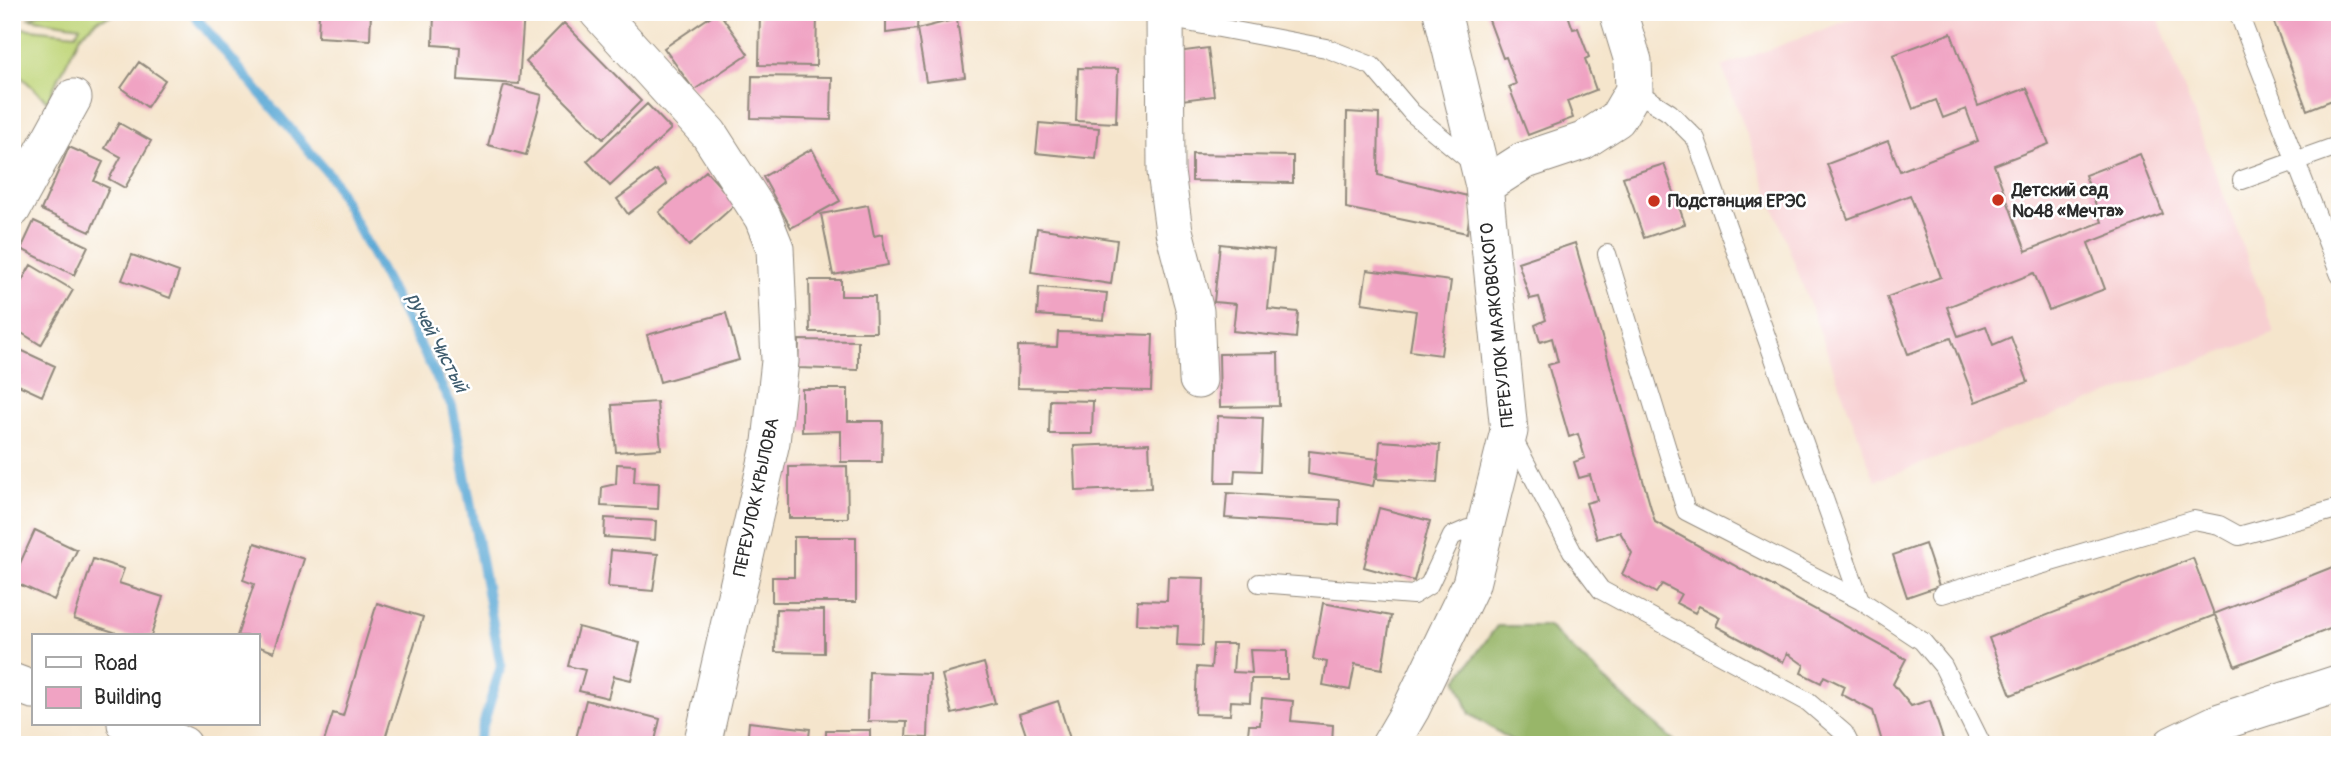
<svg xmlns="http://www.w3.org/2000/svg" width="2352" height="757" font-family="Pangolin,sans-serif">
<rect width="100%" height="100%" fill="#fff"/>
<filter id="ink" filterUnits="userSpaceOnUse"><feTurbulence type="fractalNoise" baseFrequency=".0143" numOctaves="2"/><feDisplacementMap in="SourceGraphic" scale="14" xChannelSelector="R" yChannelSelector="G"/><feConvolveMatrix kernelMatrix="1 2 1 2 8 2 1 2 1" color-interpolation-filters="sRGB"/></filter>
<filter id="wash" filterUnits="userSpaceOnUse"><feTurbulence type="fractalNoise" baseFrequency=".00686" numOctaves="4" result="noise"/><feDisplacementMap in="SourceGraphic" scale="28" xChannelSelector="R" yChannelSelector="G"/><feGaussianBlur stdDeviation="1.57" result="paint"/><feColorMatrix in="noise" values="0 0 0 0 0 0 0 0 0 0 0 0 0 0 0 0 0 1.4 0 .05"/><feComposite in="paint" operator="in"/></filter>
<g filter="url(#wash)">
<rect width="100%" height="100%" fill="#f5e5cc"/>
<!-- built -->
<path fill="#f7cfd1" d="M1870 12H2156L2275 333 1875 481 1722 67Z"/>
<!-- green -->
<path fill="#c0d579" stroke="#768052" stroke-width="2" d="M43 12H122L98 20 80 36 47 101 12 68V17L21 28 76 34 80 26 29 18Z"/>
<!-- forest -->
<path fill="#98b669" stroke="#62704a" stroke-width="2" d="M1497 626H1548L1632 705 1679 745H1519L1470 714 1457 680Z"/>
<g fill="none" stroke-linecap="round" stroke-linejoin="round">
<!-- stream -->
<path stroke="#5ca9d5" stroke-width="10" d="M195 12 198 20 332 178 452 406 501 666 477 745"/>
</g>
<g id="blocks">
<!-- building -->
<path fill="#f0a3c3" d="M319 12H371L370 40 318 37Z
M434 12H524L519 84 458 80 460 47 433 45Z
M717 12H719L748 54 694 90 664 48Z
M760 12H817L816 66 759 65Z
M886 12H918L917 29 886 33Z
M1486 12H1567L1573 29 1578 28 1589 57 1585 59 1596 90 1567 101 1573 118 1528 135 1509 87 1516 84 1506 57 1503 58Z
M2270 12H2340V97L2307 110Z
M957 19 965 77 926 82 917 29Z
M564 23 641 101 603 139 526 62Z
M1951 33 1978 106 2027 88 2049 144 1994 165 2026 251 2102 222 2085 175 2140 154 2163 214 2088 243 2105 289 2049 310 2034 273 1947 307 1958 336 1986 326 1993 345 2011 337 2028 382 1975 402 1951 338 1908 354 1887 297 1941 277 1910 195 1848 219 1827 164 1888 141 1900 171 1978 141 1966 109 1943 118 1936 100 1913 109 1893 55Z
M1208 48 1214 96 1182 100 1176 52Z
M139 62 165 80 147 107 121 88Z
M1078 68 1118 69 1116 123 1076 121Z
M752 76 832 77 831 120 751 118Z
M504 85 542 95 526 155 488 145Z
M647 104 671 129 610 186 587 161Z
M1347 112 1379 114 1378 175 1472 197 1467 233 1346 208Z
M119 123 151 141 125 188 109 179 121 157 105 148Z
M1039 123 1099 128 1096 159 1036 153Z
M69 147 103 162 94 181 109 188 90 232 41 210Z
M812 149 840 201 791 228 763 177Z
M1192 154 1293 156V183L1192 181Z
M1664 164 1685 224 1644 238 1623 177Z
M656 170 667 184 628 214 617 199Z
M706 171 736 204 689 246 659 212Z
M868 205 874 236 882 234 888 265 833 275 821 214Z
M34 221 88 246 74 275 21 249Z
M1037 228 1117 240 1111 284 1031 272Z
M1575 243 1655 522 1906 659 1893 684 1911 706 1930 700 1945 745H1883L1873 711 1841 694 1844 686 1824 676 1821 683 1801 673 1804 665 1787 653 1783 662 1716 626 1720 617 1699 606 1695 613 1676 603 1681 594 1662 584 1656 593 1622 574 1632 553 1620 532 1597 539 1586 503 1597 500 1590 475 1579 478 1574 462 1585 458 1578 434 1569 437 1548 365 1558 362 1552 338 1540 342 1535 325 1546 320 1539 297 1530 299 1518 262Z
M1220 244 1274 250 1268 309 1298 312 1296 338 1233 331 1236 304 1214 302Z
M132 255 179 272 170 298 122 280Z
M31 265 73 290 41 345 12 327V298Z
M1367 270 1451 281 1441 355 1410 351 1416 311 1362 303Z
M809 280H841V296H875L876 332H810Z
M1039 287 1107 293 1104 320 1037 315Z
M726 313 739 360 660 382 647 335Z
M1058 332 1153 335 1151 391 1017 388 1018 346 1057 347Z
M799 340 858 341V370L798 368Z
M12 346 55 366 42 396 12 382Z
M1278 353 1279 406 1220 407 1219 354Z
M802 389H848V421H883L882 462H841V431L802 432Z
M1050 400 1093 401 1092 434H1049Z
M657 402 661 449 616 452 612 405Z
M1218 416 1263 418 1261 471 1235 470 1234 483H1216Z
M1380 441 1440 445 1437 483 1377 479Z
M1149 443 1151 488 1076 491 1074 446Z
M1309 451 1379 459 1373 486 1308 474Z
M617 464 635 465 634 482 659 483 658 509 601 506 602 487 616 484Z
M847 466 848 518H789V467Z
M1227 493 1340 500 1339 525 1225 518Z
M1379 508 1430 521 1414 581 1364 567Z
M605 518 656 521 655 540 604 537Z
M35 530 77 550 54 600 12 581Z
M794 537H856V602H772V577H794Z
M255 543 304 559 274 652 257 646V636H237L254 584 243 580Z
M1925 544 1939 586 1907 597 1893 555Z
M611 550 658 554 653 591 608 587Z
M2193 558 2214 614 2340 564V625L2235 666 2215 615 2011 695 1989 638Z
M93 559 124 569 119 583 163 597 151 636H126L74 619Z
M1168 577 1204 578 1202 646 1177 645 1178 626 1136 624 1137 600 1167 601Z
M377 603 423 617 383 745H323L333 713 343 716Z
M1323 603 1391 616 1382 669 1355 664 1350 690 1323 685 1327 662 1313 659Z
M776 609 824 610V653L775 652Z
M578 627 640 643 631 680 614 676 608 698 579 691 585 670 568 666Z
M1213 644H1235L1233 672 1252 673 1250 650 1287 651V679H1251L1250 702 1231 701 1230 715 1195 714 1197 667 1211 668Z
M984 663 995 703 952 714 942 675Z
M869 672 930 674 928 738 906 737 907 722 868 721Z
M1262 698 1293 701 1291 721 1333 725 1332 745 1247 744 1249 725H1260Z
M586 700 660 719 654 745H562L563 739 575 742Z
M1058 701 1072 745H1008L1027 738 1019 714Z
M749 722 810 729 808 745H747Z
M826 730H870V745H826Z"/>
</g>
</g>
<g filter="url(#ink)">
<use href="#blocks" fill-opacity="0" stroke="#90887c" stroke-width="2"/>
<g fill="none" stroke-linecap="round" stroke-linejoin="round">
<defs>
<path id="service" d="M2238 12 2340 275
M1166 18 1326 48 1372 66 1412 113 1474 164
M1634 90 1670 113 1696 139 1860 600
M2242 180 2340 145
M1607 254 1686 511 1860 600 1922 641 1943 666 1982 745
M1511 435 1572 551 1601 590 1808 702 1844 733 1850 745
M1259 583 1413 595 1429 585 1452 536 1468 529 1486 530
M1942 594 2194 520 2219 525 2239 536 2340 508"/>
<path id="minor" d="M598 12 709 134 763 218 775 248 780 361 771 442 702 745
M1165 12 1166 172 1174 231 1195 311 1198 380
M1484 186 1523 161 1583 141 1617 119 1634 90 1633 61 1618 12
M12 209 73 98
M12 682 33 690
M126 724 183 745
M1390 745 1411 709 1471 584 1509 431 1484 186 1442 12
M2172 745 2220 722 2340 683"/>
</defs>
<!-- service casing -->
<use href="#service" stroke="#90887c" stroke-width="20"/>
<!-- minor casing -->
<use href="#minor" stroke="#90887c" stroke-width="39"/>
<!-- service -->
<use href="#service" stroke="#fff" stroke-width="18"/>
<!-- minor -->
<use href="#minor" stroke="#fff" stroke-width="37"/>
</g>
</g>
<!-- markers -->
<g fill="#c8321e" stroke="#fff" stroke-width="2.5">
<circle cx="1998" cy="200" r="7"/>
<circle cx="1654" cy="201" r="7"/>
</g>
<g text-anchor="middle" stroke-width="5" stroke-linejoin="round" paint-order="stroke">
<!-- poi labels -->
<g font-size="18" font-weight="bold" fill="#2b2b2b" stroke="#fff" text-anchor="start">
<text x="2012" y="196">Детский сад<tspan x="2012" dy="21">№48 «Мечта»</tspan></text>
<text x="1668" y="207">Подстанция ЕРЭС</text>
</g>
<!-- street labels -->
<g font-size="18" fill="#2b2b2b" stroke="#fff">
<text transform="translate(1497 325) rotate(-96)" y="6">ПЕРЕУЛОК МАЯКОВСКОГО</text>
<text transform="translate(756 497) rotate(-78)" y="6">ПЕРЕУЛОК КРЫЛОВА</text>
</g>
<!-- water labels -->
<g font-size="19" font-style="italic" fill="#3f5d6f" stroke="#fff">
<text transform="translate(438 342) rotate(62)" y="7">ручей Чистый</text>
</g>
</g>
<!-- margin -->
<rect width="2352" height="757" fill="none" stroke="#fff" stroke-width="42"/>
<!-- legend -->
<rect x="32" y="634" width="228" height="91" fill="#ffffff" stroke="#aaaaaa" stroke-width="2"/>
<rect x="46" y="657" width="35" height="10" fill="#ffffff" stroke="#aaaaaa" stroke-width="2"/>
<text x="94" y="670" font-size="21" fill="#2b2b2b">Road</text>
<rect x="46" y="687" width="35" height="21" fill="#f0a3c3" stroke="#aaaaaa" stroke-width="2"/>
<text x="94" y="704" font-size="21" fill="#2b2b2b">Building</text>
</svg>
